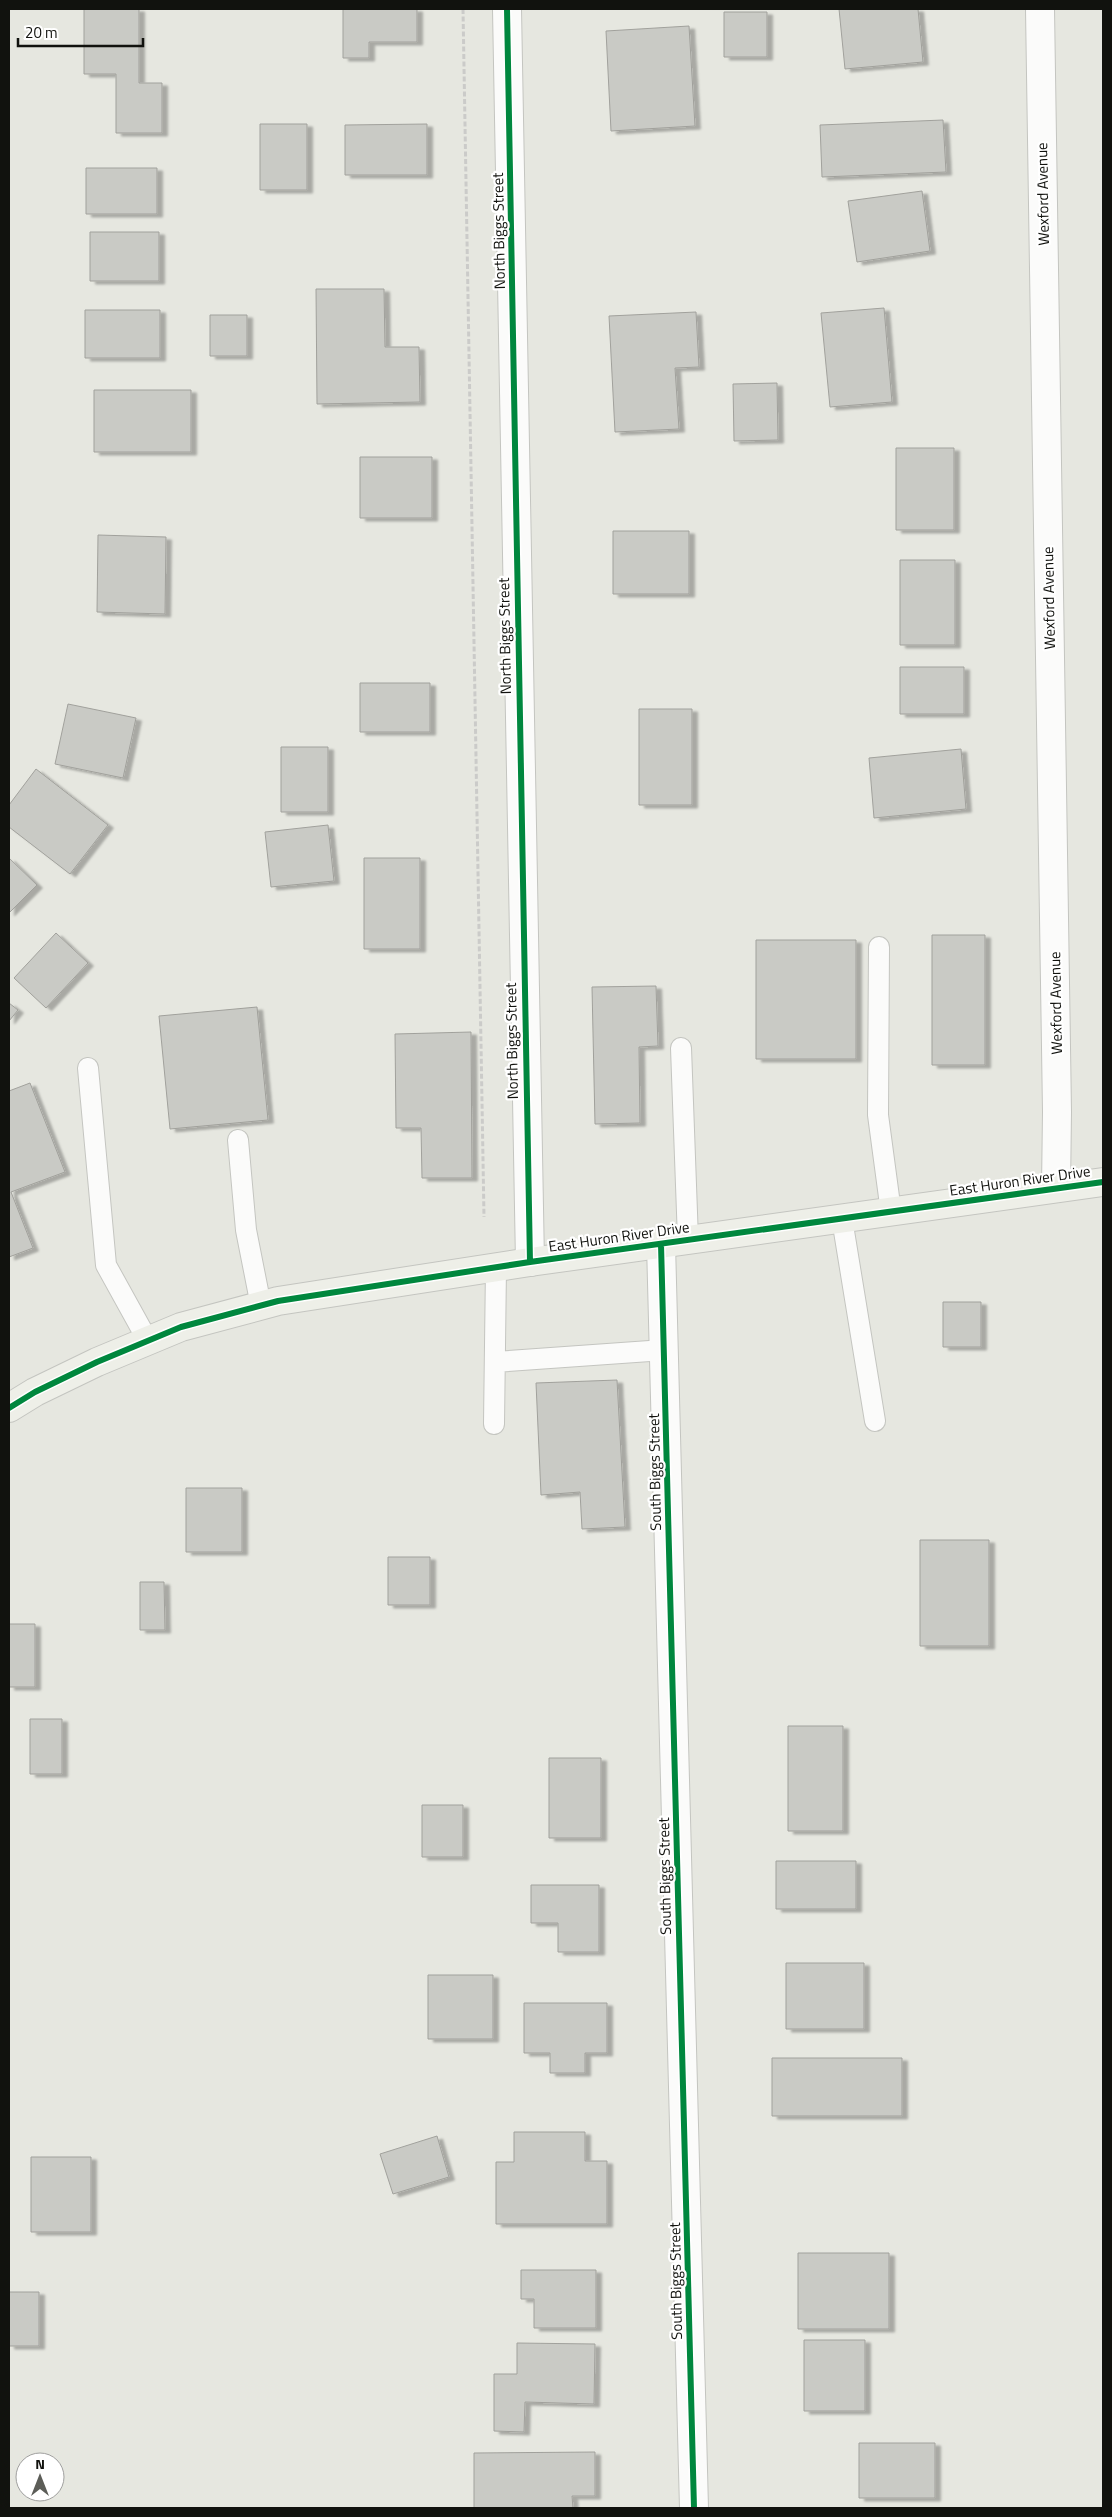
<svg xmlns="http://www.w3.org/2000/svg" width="1112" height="2517" font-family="'Titillium Web',sans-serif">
<defs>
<filter id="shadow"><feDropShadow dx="5.5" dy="3" stdDeviation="1" flood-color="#0004"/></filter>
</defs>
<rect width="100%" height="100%" fill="#e6e7e0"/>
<!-- building -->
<path fill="#c9cac5" stroke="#a1a19c" filter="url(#shadow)" d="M84 9H139V83H162V133H116V74H84Z
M343 9H417V42H369V58H343Z
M839 9H918L923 62 845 69Z
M724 12H767V57H724Z
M689 26 695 126 611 131 606 31Z
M943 120 946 172 822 177 820 125Z
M260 124H307V190H260Z
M427 124V175H345V125Z
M86 168H157V214H86Z
M922 191 930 251 857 262 848 201Z
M90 232H159V281H90Z
M316 289H384L385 347H419L420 402 317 404Z
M884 308 892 402 830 407 821 313Z
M85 310H160V358H85Z
M696 312 699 367 675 368 679 429 615 432 609 316Z
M210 315H247V356H210Z
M777 383 778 440 734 441 733 384Z
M94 390H191V452H94Z
M896 448H954V530H896Z
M360 457H432V518H360Z
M613 531H689V594H613Z
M98 535 166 537 165 614 97 612Z
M900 560H955V645H900Z
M900 667H964V714H900Z
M360 683H430V732H360Z
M68 704 136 718 123 778 55 764Z
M639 709H692V805H639Z
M281 747H328V812H281Z
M961 749 966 809 874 818 869 758Z
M36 769 108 825 70 874 9 827V805Z
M328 825 334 881 271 887 265 832Z
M9 858 37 885 9 913Z
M364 858H420V949H364Z
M56 933 88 963 46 1008 14 978Z
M932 935H985V1065H932Z
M756 940H856V1059H756Z
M656 986 658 1046 639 1047 640 1123 595 1124 592 987Z
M9 1003 18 1010 9 1021Z
M257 1007 268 1120 170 1129 159 1016Z
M471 1032 472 1178H422L421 1128H396L395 1034Z
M30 1083 65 1172 11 1192 33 1248 9 1257V1091Z
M943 1302H981V1347H943Z
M617 1380 625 1527 582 1529 580 1492 541 1495 536 1383Z
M186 1488H242V1552H186Z
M920 1540H989V1646H920Z
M388 1557H430V1605H388Z
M140 1582H164L165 1630H140Z
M9 1624H35V1687H9Z
M30 1719H62V1774H30Z
M788 1726H843V1831H788Z
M549 1758H601V1838H549Z
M422 1805H463V1857H422Z
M776 1861H856V1909H776Z
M531 1885H599V1952H558V1923H531Z
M786 1963H864V2029H786Z
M428 1975H493V2039H428Z
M524 2003H607V2053H585V2073H550V2053H524Z
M772 2058H902V2116H772Z
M514 2132H585V2161H607V2224H496V2162H514Z
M437 2136 449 2177 393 2194 380 2154Z
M31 2157H91V2232H31Z
M798 2253H889V2329H798Z
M521 2270H596V2328H534V2299H521Z
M9 2292H39V2346H9Z
M804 2340H865V2411H804Z
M517 2343 595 2344 594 2404 525 2402 524 2432 494 2431V2374H517Z
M859 2443H935V2498H859Z
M595 2452V2496H572L573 2508H474V2453Z"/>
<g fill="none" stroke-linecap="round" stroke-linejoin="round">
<defs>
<path id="service" d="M879 947 878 1115 891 1212
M681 1048 688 1240
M88 1068 106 1265 148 1341
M238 1140 246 1230 261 1306
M842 1219 875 1421
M495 1362 664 1350
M494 1424 496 1267"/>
<path id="minor" d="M507 9 530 1262
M1040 9 1057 1112 1056 1188
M661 1244 694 2508"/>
<path id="secondary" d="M9 1408 35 1392 97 1362 181 1327 278 1301 530 1262 1103 1182"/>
</defs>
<!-- service casing -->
<use href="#service" stroke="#c4c5c0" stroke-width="22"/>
<!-- minor casing -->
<use href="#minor" stroke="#c4c5c0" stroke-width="30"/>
<!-- secondary casing -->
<use href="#secondary" stroke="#c4c5c0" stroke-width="30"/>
<!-- path -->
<path stroke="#cbcbc9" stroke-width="3" stroke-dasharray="5 2.5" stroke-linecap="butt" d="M463 9 484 1217"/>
<!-- service -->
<use href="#service" stroke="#fbfbfa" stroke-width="20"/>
<!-- minor -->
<use href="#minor" stroke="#fbfbfa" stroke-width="28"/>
<!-- secondary -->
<use href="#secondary" stroke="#eeefe8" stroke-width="28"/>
<defs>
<path id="cycleway" d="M507 9 530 1262
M661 1244 694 2508
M9 1408 35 1392 97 1362 181 1327 278 1301 530 1262 1103 1182"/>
</defs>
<!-- cycleway casing -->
<use href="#cycleway" stroke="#fff" stroke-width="9"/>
<!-- cycleway -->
<use href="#cycleway" stroke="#00873e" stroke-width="6"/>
</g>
<g text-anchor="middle" stroke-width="4.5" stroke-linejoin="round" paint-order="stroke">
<!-- street labels -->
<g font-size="15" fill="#11120e" stroke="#fff">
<text transform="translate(1043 194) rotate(-91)" y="5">Wexford Avenue</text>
<text transform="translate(499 231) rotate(-91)" y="5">North Biggs Street</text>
<text transform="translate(1049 598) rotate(-91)" y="5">Wexford Avenue</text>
<text transform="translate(505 636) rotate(-91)" y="5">North Biggs Street</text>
<text transform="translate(1056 1003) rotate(-91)" y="5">Wexford Avenue</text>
<text transform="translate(512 1041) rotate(-91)" y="5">North Biggs Street</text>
<text transform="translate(1020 1181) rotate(-8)" y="5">East Huron River Drive</text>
<text transform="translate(619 1237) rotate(-8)" y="5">East Huron River Drive</text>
<text transform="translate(655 1472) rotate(-91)" y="5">South Biggs Street</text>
<text transform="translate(665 1876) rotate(-91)" y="5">South Biggs Street</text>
<text transform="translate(676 2281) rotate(-91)" y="5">South Biggs Street</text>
</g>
</g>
<!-- border -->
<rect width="1112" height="2517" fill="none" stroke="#11120e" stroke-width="20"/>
<!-- north arrow -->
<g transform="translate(40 2477)"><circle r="24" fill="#ffffff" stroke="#a0a09f"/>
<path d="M0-4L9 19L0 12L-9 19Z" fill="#5c5d58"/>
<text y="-8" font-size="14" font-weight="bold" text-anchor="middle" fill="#11120e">N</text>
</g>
<!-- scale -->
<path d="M18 38v8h125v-8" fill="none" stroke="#11120e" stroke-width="2.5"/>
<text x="25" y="38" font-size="15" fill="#11120e" stroke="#ffffff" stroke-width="4" paint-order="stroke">20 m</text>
</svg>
